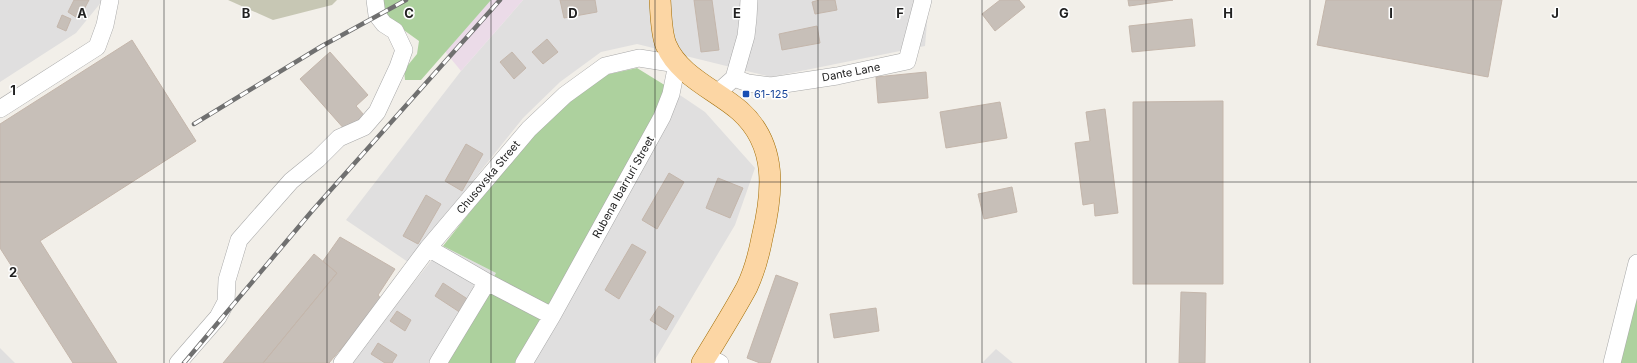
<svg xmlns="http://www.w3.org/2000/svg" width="1637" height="363" font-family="Inter,sans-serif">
<rect width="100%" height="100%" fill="#f2efe9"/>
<!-- residential -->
<path fill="#e0dfdf" d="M0 0H103L76 33 0 82Z
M523 0H929L925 46 771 77 637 44 601 52 560 82 523 118 408 262 346 220 461 71Z
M671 89 705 112 755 168 735 225 653 363H517Z
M443 246 496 273 443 363H353L367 341Z
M0 348 15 363H0Z
M996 349 1013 363H982Z"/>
<!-- industrial -->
<path fill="#ebdbe8" d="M403 0H523L461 71Z"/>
<!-- construction -->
<path fill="#c7c7b4" d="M228 0H337L332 5 273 20Z"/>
<!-- forest -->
<path fill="#add19e" d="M381 0H491L421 80H405L404 70 417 54 419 41 387 18Z
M637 68 671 89 517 363H443L496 273 443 246 531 135 569 100 605 75Z
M1637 263V363H1612Z"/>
<!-- building -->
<path fill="#c7bfb8" stroke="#c4b6ab" d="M74 0H89L79 19 68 12Z
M560 0H595L597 12 564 18Z
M694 0H712L719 50 701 52Z
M819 0H835L837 10 815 14 812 2Z
M1000 0H1019L1025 7 995 31 982 14Z
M1128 0H1173L1129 6Z
M1326 0H1502L1488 77 1317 45Z
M62 15 71 19 66 31 57 27Z
M1192 19 1195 46 1132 52 1129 26Z
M817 26 820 43 782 50 779 34Z
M547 39 558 52 543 64 532 52Z
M132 40 196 141 40 241 117 363H73L0 248V124Z
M330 52 368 95 356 106 364 115 346 131 300 79Z
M512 52 526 68 514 79 500 62Z
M926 72 928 98 878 103 876 77Z
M1223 101V284H1133V102Z
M1000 102 1007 138 946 148 940 112Z
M1105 109 1118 213 1095 216 1094 203 1083 205 1075 143 1090 141 1086 112Z
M466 144 483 154 462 191 445 181Z
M669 173 684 182 657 229 642 220Z
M718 178 743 188 730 218 706 208Z
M1012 187 1017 212 984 219 978 194Z
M426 195 441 204 418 244 403 236Z
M340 237 395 269 378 295 382 300 329 363H263L337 273 323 261Z
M632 244 646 252 619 299 605 290Z
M314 254 337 273 263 363H223Z
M776 275 798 283 770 363H760L747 358Z
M443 283 469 300 461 313 435 296Z
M1181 292 1206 293 1205 363H1179Z
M659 306 674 316 666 330 650 320Z
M876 308 879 331 834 338 830 314Z
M397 311 411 320 405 331 390 321Z
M378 343 397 355 392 363H385L371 354Z"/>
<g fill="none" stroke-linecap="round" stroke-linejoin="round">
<defs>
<path id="minor" d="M734 78 748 83 771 86 837 76 907 61 923 0
M716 94 734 78 746 36 748 18 749 0
M0 109 97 47 105 25 110 0
M428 248 487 282 552 316
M706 356 720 363
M178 363 218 317 226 302 227 280 239 240 291 181 318 159 339 138 364 127 377 112 398 67 404 50 395 31 384 24 377 15 375 0
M342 363 428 248 529 129 565 95 605 66 639 58 677 64 671 94 662 117 552 316 524 363
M438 363 487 282
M1612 363 1637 263"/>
<path id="major" d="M660 0C661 13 661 33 666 45 679 76 716 90 740 111 778 145 773 193 762 238 759 254 754 272 747 287 733 313 717 338 702 363"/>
</defs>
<!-- minor casing -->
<use href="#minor" stroke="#a9a9a9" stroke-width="18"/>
<!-- major casing -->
<use href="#major" stroke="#a06b00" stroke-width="22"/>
<!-- minor -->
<use href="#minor" stroke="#fff" stroke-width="17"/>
<!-- major -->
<use href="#major" stroke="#fcd6a4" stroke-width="21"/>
<defs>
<path id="rail" d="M194 124 322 46 406 0
M184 363 312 211 500 0"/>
</defs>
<!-- rail casing -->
<use href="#rail" stroke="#707070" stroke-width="4.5"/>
<!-- rail -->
<use href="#rail" stroke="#fff" stroke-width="3" stroke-dasharray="9" stroke-linecap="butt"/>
</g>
<!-- grid -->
<path fill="none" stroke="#222" stroke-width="1" stroke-opacity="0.55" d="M164 0V363M327 0V363M491 0V363M655 0V363M818 0V363M982 0V363M1146 0V363M1310 0V363M1473 0V363M0 182H1637"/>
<!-- markers -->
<rect fill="#1a4fb4" stroke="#fff" stroke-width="1.5" x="742" y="90" width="8" height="8" rx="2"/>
<g text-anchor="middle" stroke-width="3" stroke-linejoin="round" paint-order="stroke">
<!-- street labels -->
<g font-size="11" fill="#222" stroke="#fff">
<text transform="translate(851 72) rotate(-11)" y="4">Dante Lane</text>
<text transform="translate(488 177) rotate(-50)" y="4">Chusovska Street</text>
<text transform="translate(623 187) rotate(-61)" y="4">Rubena Ibarruri Street</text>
</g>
<!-- transit labels -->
<g font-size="11" fill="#164399" stroke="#fff" text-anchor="start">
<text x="754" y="98">61-125</text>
</g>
</g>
<g font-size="13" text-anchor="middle" font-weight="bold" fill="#222" stroke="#fff" stroke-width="3" stroke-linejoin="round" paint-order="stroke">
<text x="82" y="18">A</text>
<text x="246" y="18">B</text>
<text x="409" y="18">C</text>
<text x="573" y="18">D</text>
<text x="737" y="18">E</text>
<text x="900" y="18">F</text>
<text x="1064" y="18">G</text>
<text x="1228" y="18">H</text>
<text x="1391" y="18">I</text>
<text x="1555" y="18">J</text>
<text x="13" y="95">1</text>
<text x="13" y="277">2</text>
</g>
</svg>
